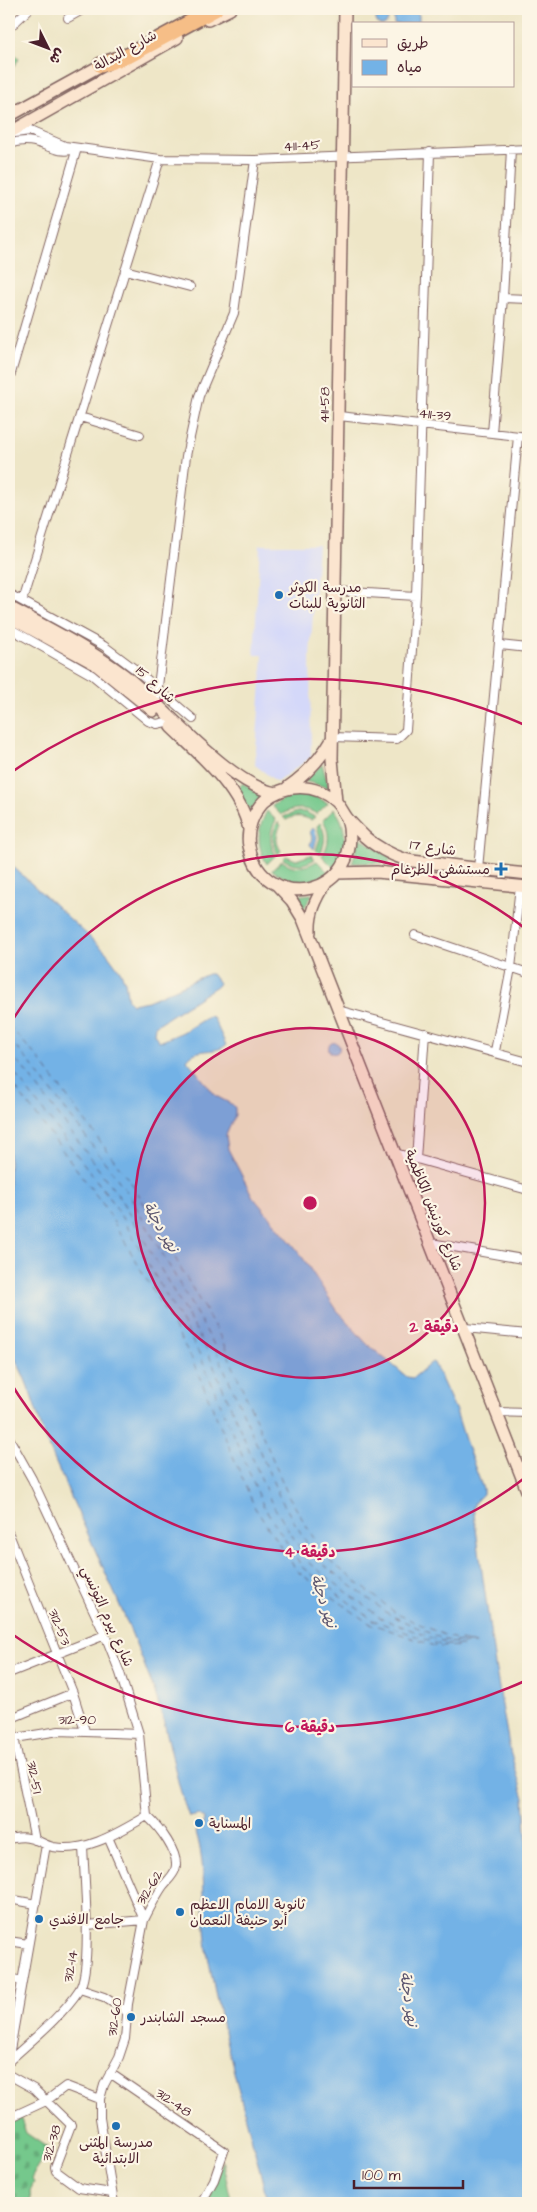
<svg xmlns="http://www.w3.org/2000/svg" width="537" height="2212" font-family="'Architects Daughter','Playpen Sans Arabic',sans-serif">
<defs>
<pattern id="cemetery-stones" width="16" height="16" patternUnits="userSpaceOnUse" patternTransform="scale(1.25)"><rect width="16" height="16" fill="#74c88c"/><path d="M2 7V4a2 2 0 0 1 4 0v3zM10 15v-3a2 2 0 0 1 4 0v3z" fill="#66ab79"/></pattern>
<pattern id="park-dots" width="8" height="8" patternUnits="userSpaceOnUse" patternTransform="scale(1.25)"><rect width="8" height="8" fill="#74c88c"/><path d="M2 2h.1M6 6h.1" fill="none" stroke="#66ab79" stroke-width="1.8" stroke-linecap="round"/></pattern>
</defs>
<rect width="100%" height="100%" fill="#fcf5e5"/>
<filter id="ink" filterUnits="userSpaceOnUse"><feTurbulence type="fractalNoise" baseFrequency=".02" numOctaves="2"/><feDisplacementMap in="SourceGraphic" scale="10" xChannelSelector="R" yChannelSelector="G"/><feConvolveMatrix kernelMatrix="1 2 1 2 8 2 1 2 1" color-interpolation-filters="sRGB"/></filter>
<filter id="wash" filterUnits="userSpaceOnUse"><feTurbulence type="fractalNoise" baseFrequency=".0096" numOctaves="4" result="noise"/><feDisplacementMap in="SourceGraphic" scale="20" xChannelSelector="R" yChannelSelector="G"/><feGaussianBlur stdDeviation="1.12" result="paint"/><feColorMatrix in="noise" values="0 0 0 0 0 0 0 0 0 0 0 0 0 0 0 0 0 1.4 0 .05"/><feComposite in="paint" operator="in"/></filter>
<g filter="url(#wash)">
<rect width="100%" height="100%" fill="#eee6c7"/>
<!-- built -->
<path fill="#d4d8f9" d="M260 545H318L310 655 311 757 277 782 255 765 263 655H254Z"/>
<!-- grass -->
<path fill="#74c88c" stroke="#5f745c" d="M322 764 329 788 305 781Z
M243 783 256 793 264 795 250 811 237 790Z
M300 794 316 797 328 803 317 814C305 807 293 807 281 815L272 806 285 798Z
M334 809C349 826 347 851 334 868L322 856C330 844 330 832 323 820Z
M267 811 276 820C269 832 269 844 276 855L267 864C256 846 257 829 267 811Z
M297 812H305L315 817 311 820C302 816 295 815 286 820L283 817Z
M278 822 281 825C276 834 275 842 281 851L278 854C271 843 271 833 278 822Z
M320 823C326 833 326 843 320 854L316 850 320 838 317 826Z
M357 836 391 858 388 863H352L357 847Z
M311 855 315 859C304 866 294 866 283 859L286 856 296 860Z
M282 861C294 869 305 868 317 861L329 873C309 884 291 884 272 870Z
M311 894 312 896 303 909 295 896Z
M222 2161 232 2203H208Z"/>
<!-- cemetery -->
<path fill="url(#cemetery-stones)" stroke="#5f745c" d="M20 2117 26 2133 48 2148 31 2179 34 2182 30 2191 31 2203H9V2122Z"/>
<!-- park -->
<path fill="url(#park-dots)" stroke="#5f745c" d="M9 47 19 59 9 73Z"/>
<!-- water -->
<path fill="#73b2e6" stroke="#5e6888" d="M400 9 415 10 419 15V24H394V17Z
M376 19a6 6 0 1 1 12 0a6 6 0 1 1-12 0Z
M314 828 317 837 314 849 310 845 312 838 310 831Z
M9 863 106 952 120 971 125 982 128 1000 132 1004 148 1001 208 974H212L219 983 217 986 155 1026 154 1034 159 1041H162L183 1032 209 1016 213 1017 226 1045C214 1055 196 1046 187 1060L216 1096 233 1105 235 1108V1115L226 1135 228 1149 253 1197 299 1252 337 1310 366 1343 407 1377 413 1378 432 1362 434 1363 456 1411 467 1446 483 1489V1494L475 1502 473 1507 495 1665 510 1751 524 1798 528 1867V2203H268C248 2121 223 2040 208 1956 201 1915 208 1871 196 1832L202 1828 204 1819 199 1815 189 1817C174 1778 170 1735 156 1696 124 1606 80 1521 43 1433 34 1403 26 1375 9 1348Z
M328.5 1048a5.5 5.5 0 1 1 11 0a5.5 5.5 0 1 1-11 0Z"/>
<g fill="none" stroke-linecap="round" stroke-linejoin="round">
<!-- ferry -->
<path stroke="#58526c" stroke-width="1" stroke-dasharray="6 5" stroke-linecap="butt" d="M9 1026 38 1058 135 1188 221 1338 288 1495 325 1557 397 1614 449 1637 479 1645
M9 1039 31 1064 128 1193 213 1343 280 1498 317 1560 390 1615 445 1640 471 1643
M9 1053 24 1069 120 1198 206 1348 271 1502 310 1564 381 1618 442 1642 476 1644
M9 1066 113 1202 199 1353 263 1505 303 1568 373 1620 440 1645H466
M9 1079 105 1207 191 1357 255 1508 297 1571 367 1622 437 1647 463 1646"/>
</g>
</g>
<g filter="url(#ink)">
<g fill="none" stroke-linecap="round" stroke-linejoin="round">
<defs>
<path id="street" d="M68 18 84 9
M9 28 29 9
M15 133 30 131 65 146 160 159 255 160 528 149
M9 144C40 133 51 157 75 149
M125 270 190 287
M503 298 528 299
M9 380 77 148
M339 416 528 437
M80 417 140 435
M492 433 503 298 511 149
M335 591 416 596
M9 594 104 646 136 670 193 719
M22 601 160 159
M9 628 92 675 148 721 157 724 166 722
M500 645 528 648
M156 703 186 456 199 396 234 313 255 160
M332 737 397 739 406 730 416 596 430 152
M478 869 518 436
M415 935 528 973
M338 1010 528 1062
M495 1051 511 968 520 886
M395 1153 528 1190
M416 1159 425 1033
M431 1243 528 1260
M465 1328 528 1334
M498 1412 528 1413
M9 1438 32 1479 105 1635 120 1673 139 1734 147 1816
M9 1534 73 1693 85 1731
M9 1673 105 1635
M10 1718 35 1840
M9 1719 73 1693
M15 1738 59 1731 139 1734
M108 1837 144 1920 128 2004 125 2039 119 2057 104 2085 100 2099V2118L114 2203
M9 1839C15 1838 22 1836 28 1838 37 1839 44 1845 53 1847 87 1853 119 1832 147 1816
M9 1899 36 1904
M87 1925 144 1920C150 1908 156 1896 163 1886 167 1881 173 1876 175 1870 181 1854 158 1826 147 1816
M9 1941 28 1944
M9 1978 22 1981
M80 1989 104 1997 127 2012
M9 2056 46 1845
M9 2061C33 2039 61 2017 79 1990 93 1969 84 1874 83 1846
M110 2073 224 2151 214 2180 201 2203
M9 2075 34 2089 71 2125 55 2167 56 2171 79 2188 112 2193
M9 2118 46 2101 66 2086 100 2099"/>
<path id="secondary" d="M208 20 230 9
M9 116 107 62
M9 133 177 38
M9 607C48 628 88 648 124 675 163 705 230 786 276 793
M9 617 95 664 153 711
M171 727C200 755 240 788 249 829
M288 787C307 774 320 760 332 739
M336 802 332 759 345 9
M347 818C368 897 263 917 249 846 246 831 253 812 264 801 285 783 316 783 336 802 341 807 343 813 347 818 352 824 359 831 365 837 375 846 391 855 404 859 416 863 430 862 442 864 471 868 499 871 528 874
M337 873 377 872 528 887
M276 884 292 901 303 919 528 1493
M310 932C309 913 316 899 326 883"/>
<path id="highway" d="M101 65 130 55 215 9"/>
</defs>
<!-- street casing -->
<use href="#street" stroke="#836562" stroke-width="10"/>
<!-- secondary casing -->
<use href="#secondary" stroke="#836562" stroke-width="14"/>
<!-- highway casing -->
<use href="#highway" stroke="#836562" stroke-width="18"/>
<!-- street -->
<use href="#street" stroke="#fff" stroke-width="8"/>
<!-- secondary -->
<use href="#secondary" stroke="#fbe5cf" stroke-width="11"/>
<!-- highway -->
<use href="#highway" stroke="#f6be87" stroke-width="15"/>
</g>
</g>
<!-- distance rings -->
<circle cx="310" cy="1203" r="175" fill="#c2185b" fill-opacity=".12"/>
<g fill="none" stroke="#c2185b" stroke-width="2.5">
<circle cx="310" cy="1203" r="175"/>
<path d="M527 1476A349 349 0 0 1 9 1380M9 1026A349 349 0 0 1 527 930"/>
<path d="M527 1680A524 524 0 0 1 9 1632M9 774A524 524 0 0 1 527 726"/>
</g>
<!-- markers -->
<g fill="#1f6fb2" stroke="#fcf5e5" stroke-width="2">
<circle cx="279" cy="595" r="5"/>
<path d="M498.5 861.5h5v5h5v5h-5v5h-5v-5h-5v-5h5z"/>
<circle cx="199" cy="1823" r="5"/>
<circle cx="180" cy="1912" r="5"/>
<circle cx="39" cy="1919" r="5"/>
<circle cx="131" cy="2017" r="5"/>
<circle cx="116" cy="2126" r="5"/>
</g>
<g text-anchor="middle" stroke-width="4.5" stroke-linejoin="round" paint-order="stroke">
<!-- street labels -->
<g font-size="14" fill="#4a1f2b" stroke="#fcf5e5">
<text transform="translate(125 50) rotate(-29)" y="5">شارع البدالة</text>
<text transform="translate(302 145) rotate(-3)" y="5">411-45</text>
<text transform="translate(324 405) rotate(-89)" y="5">411-58</text>
<text transform="translate(435 414) rotate(6)" y="5">411-39</text>
<text transform="translate(156 684) rotate(42)" y="5">شارع 15</text>
<text transform="translate(433 847) rotate(8)" y="5">شارع 17</text>
<text transform="translate(434 1210) rotate(68)" y="5">شارع كورنيش الكاظمية</text>
<text transform="translate(108 1616) rotate(66)" y="5">شارع بيرم التونسي</text>
<text transform="translate(60 1627) rotate(68)" y="5">312-53</text>
<text x="77" y="1724">312-90</text>
<text transform="translate(35 1777) rotate(79)" y="5">312-51</text>
<text transform="translate(149 1887) rotate(-58)" y="5">312-62</text>
<text transform="translate(70 1966) rotate(-80)" y="5">312-14</text>
<text transform="translate(114 2017) rotate(-82)" y="5">312-60</text>
<text transform="translate(174 2102) rotate(34)" y="5">312-48</text>
<text transform="translate(51 2143) rotate(-73)" y="5">312-38</text>
</g>
<!-- poi labels -->
<g font-size="14" fill="#4a1f2b" stroke="#fcf5e5" text-anchor="start">
<text x="289" y="592">مدرسة الكوثر<tspan x="289" dy="16">الثانوية للبنات</tspan></text>
<text x="490" y="874" text-anchor="end">مستشفى الظرغام</text>
<text x="209" y="1828">المسناية</text>
<text x="190" y="1909">ثانوية الامام الاعظم<tspan x="190" dy="16">أبو حنيفة النعمان</tspan></text>
<text x="49" y="1924">جامع الافندي</text>
<text x="141" y="2022">مسجد الشابندر</text>
<text x="116" y="2147" text-anchor="middle">مدرسة المثنى<tspan x="116" dy="16">الابتدائية</tspan></text>
</g>
<!-- water labels -->
<g font-size="15" font-style="italic" fill="#58526c" stroke="#fcf5e5">
<text transform="translate(161 1227) rotate(60)" y="5">نهر دجلة</text>
<text transform="translate(324 1601) rotate(72)" y="5">نهر دجلة</text>
<text transform="translate(409 1999) rotate(82)" y="5">نهر دجلة</text>
</g>
</g>
<circle cx="310" cy="1203" r="8" fill="#c2185b" stroke="#fcf5e5" stroke-width="2.5"/>
<g font-size="15" text-anchor="middle" font-weight="bold" fill="#c2185b" stroke="#fcf5e5" stroke-width="4.5" stroke-linejoin="round" paint-order="stroke">
<text x="434" y="1332">2 دقيقة</text>
<text x="310" y="1557">4 دقيقة</text>
<text x="310" y="1732">6 دقيقة</text>
</g>
<!-- margin -->
<rect width="537" height="2212" fill="none" stroke="#fcf5e5" stroke-width="30"/>
<!-- legend -->
<rect x="352" y="22" width="162" height="65" fill="#fcf5e5" stroke="#b59f9b"/>
<rect x="362" y="39" width="25" height="8" fill="#fbe5cf" stroke="#b59f9b"/>
<text x="397" y="48" font-size="15" fill="#4a1f2b">طريق</text>
<rect x="362" y="60" width="25" height="15" fill="#73b2e6" stroke="#b59f9b"/>
<text x="397" y="72" font-size="15" fill="#4a1f2b">مياه</text>
<!-- north arrow -->
<g transform="translate(48 48) rotate(132)" stroke="#fcf5e5" stroke-width="4" paint-order="stroke">
<path d="M0-4L9 19L0 12L-9 19Z" fill="#4a1f2b"/>
<text y="-8" font-size="14" font-weight="bold" text-anchor="middle" fill="#4a1f2b">ش</text>
</g>
<!-- scale -->
<path d="M354 2180v8h109v-8" fill="none" stroke="#4a1f2b" stroke-width="2.5"/>
<text x="362" y="2180" font-size="15" fill="#4a1f2b" stroke="#fcf5e5" stroke-width="4" paint-order="stroke">100 m</text>
</svg>
